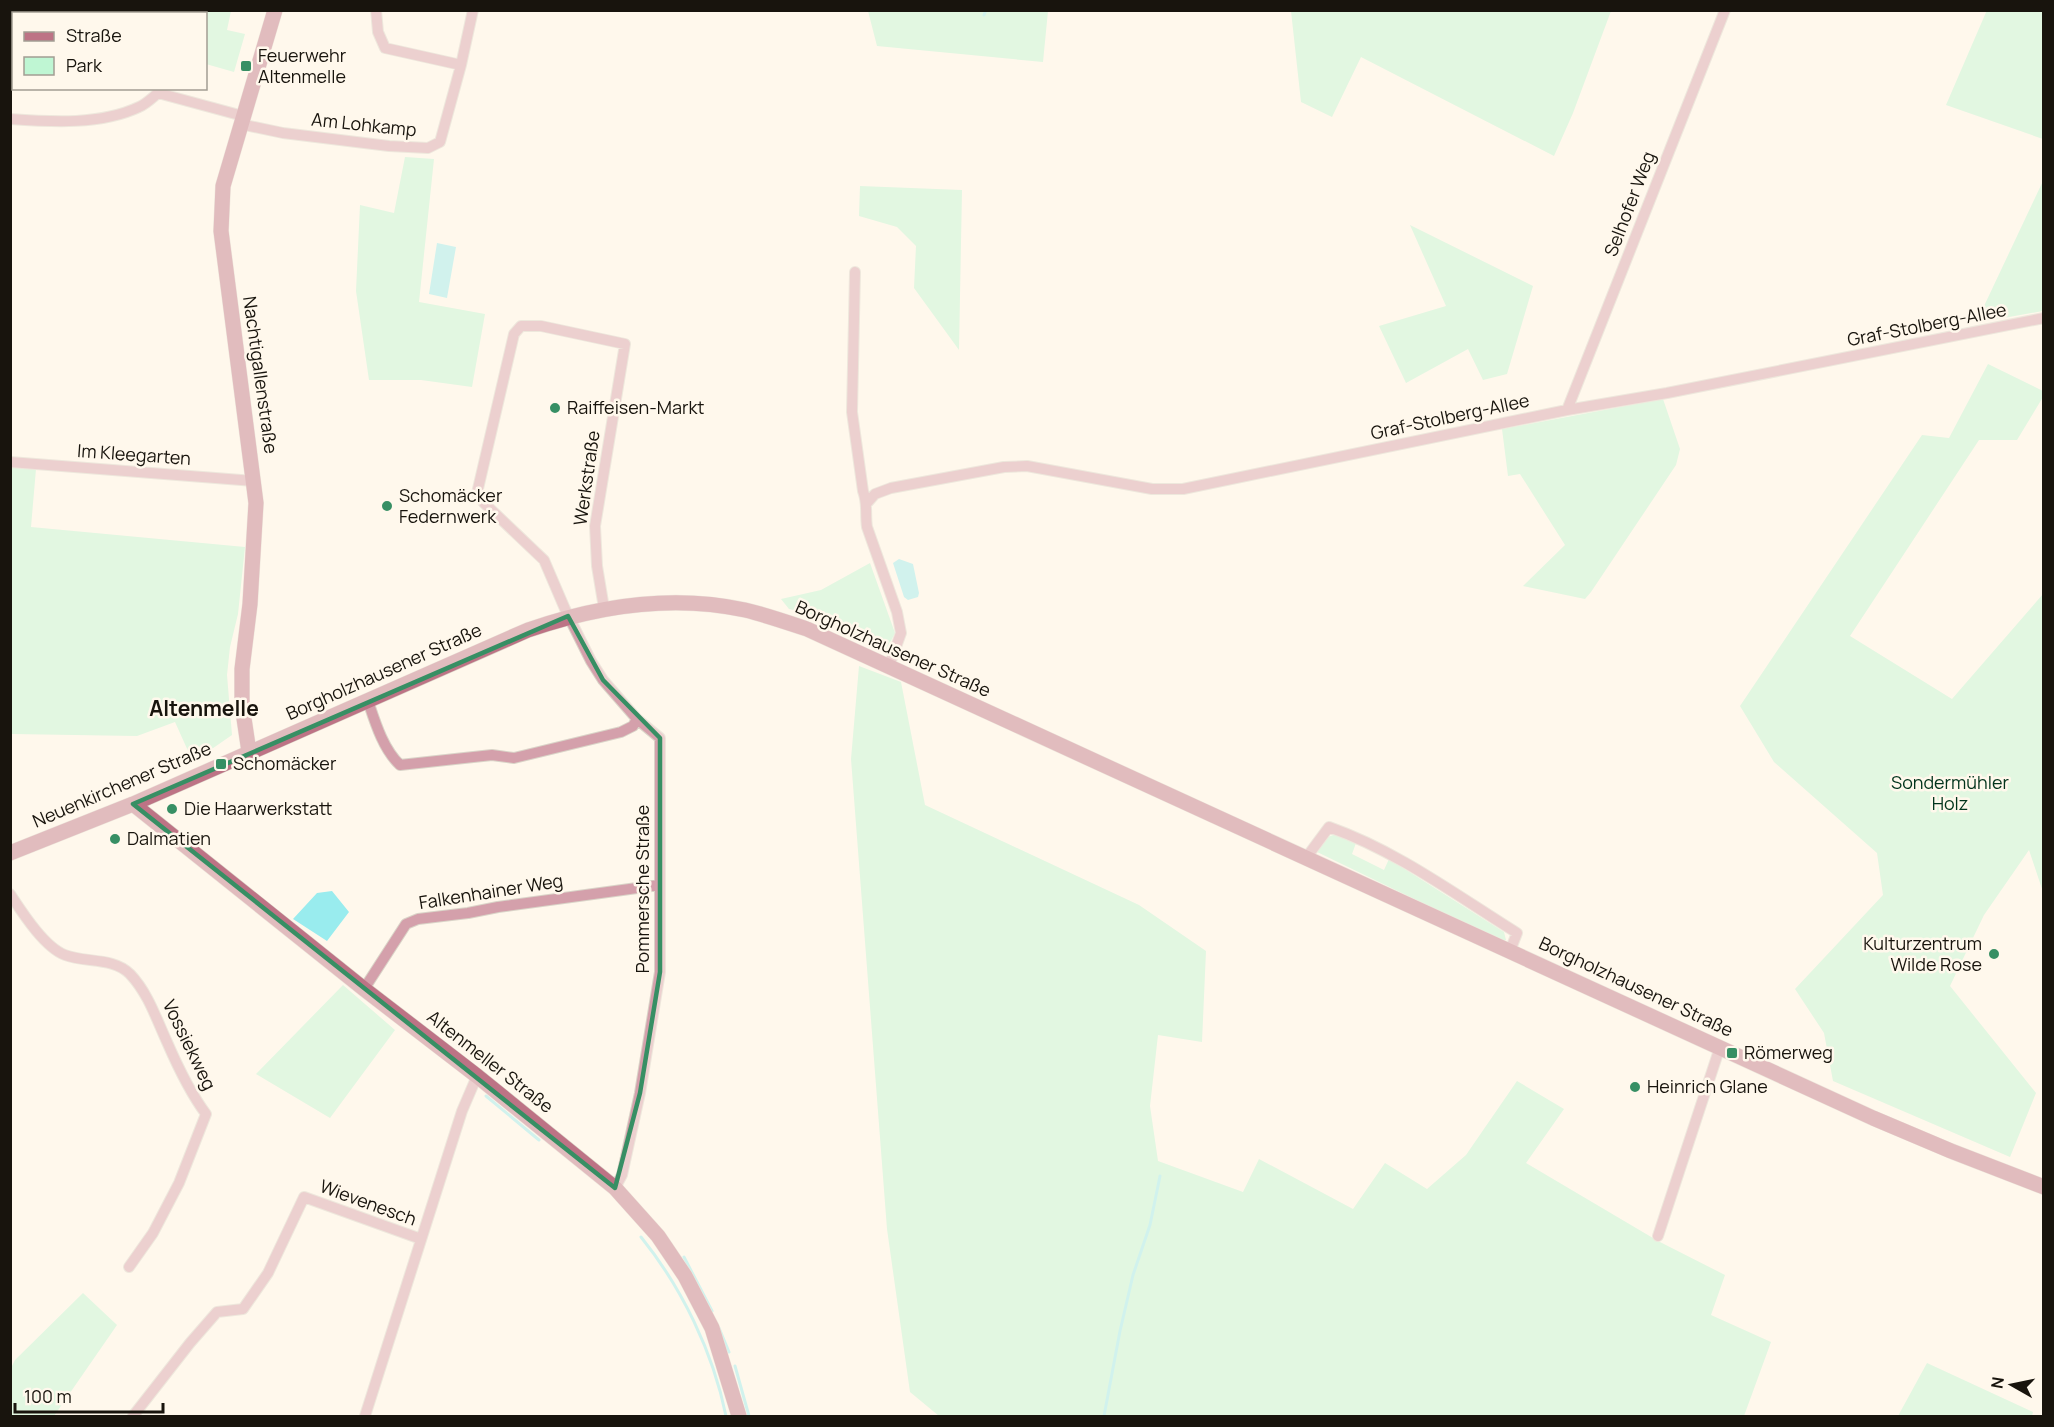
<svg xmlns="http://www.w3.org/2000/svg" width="2054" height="1427" font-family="Manrope,sans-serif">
<rect width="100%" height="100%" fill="#fff8ec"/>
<!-- green -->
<path fill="#bff6d3" d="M1987 10 2043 11V139L1946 105Z
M182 11H231L227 30 245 34 234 72 206 64V14L181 13Z
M868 11H1048L1043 62 877 46Z
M1291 11V10L1611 11 1573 113 1554 156 1361 57 1332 117 1301 102Z
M405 157 434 159 419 302 485 314 472 387 421 380H369L356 291 360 205 394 213Z
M2043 181V311L1976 323Z
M860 186 962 190 959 350 914 288 916 246 897 227 859 216Z
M1410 225 1533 286 1507 374 1483 380 1468 349 1406 383 1379 326 1446 306Z
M1988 364 2043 391V397L2017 440H1979L1850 636 1952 699 2043 594V892L2029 850 1984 915 1950 986 2036 1093 2010 1157 1833 1081 1824 1033 1795 989 1883 895 1877 853 1774 762 1740 706 1922 435 1949 438Z
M1663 399 1680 449 1676 465 1591 592 1585 599 1523 586 1565 545 1520 474 1508 476 1502 429Z
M10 467 36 469 31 527 245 547 238 614 230 647 227 675 232 735 193 762 175 722 137 736 11 734Z
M870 563 895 633 887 649 823 617 789 609 781 599 821 590Z
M859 666 901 682 925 805 1139 905 1206 951 1202 1042 1158 1035 1150 1106 1158 1161 1243 1192 1259 1159 1353 1209 1385 1163 1427 1189 1466 1155 1517 1081 1564 1109 1526 1163 1658 1241 1725 1275 1711 1315 1771 1342 1744 1416H939L910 1392 887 1229 851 759Z
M1336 834 1356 843 1352 854 1384 870 1389 859 1504 932 1506 940 1501 941 1315 851 1322 839Z
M343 985 395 1030 330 1118 256 1074Z
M83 1293 117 1325 54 1416H11V1368L15 1360Z
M1927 1363 2033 1412 2032 1416H1898Z"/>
<!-- water -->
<path fill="#99ecee" d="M437 243 456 247 447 298 429 294Z
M899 559 913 564 919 593 918 597 908 600 904 597 893 563Z
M332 891 349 912 327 941 293 919 317 893Z"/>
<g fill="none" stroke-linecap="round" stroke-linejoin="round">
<!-- stream -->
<path stroke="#99ecee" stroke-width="3" d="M984 15 986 10
M486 1096 539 1140
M641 1237C682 1288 713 1352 726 1416
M684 1257 712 1311
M719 1328 729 1352
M735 1366 749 1416
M1104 1416 1120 1331 1133 1275 1150 1225 1160 1176"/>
<defs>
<path id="street" d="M376 10 378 32 385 48 461 65
M175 14V10
M10 119C52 122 101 125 139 107 146 104 152 98 158 93L243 116
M240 124 283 133 389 146 428 148 440 142 461 65 473 10
M855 272 852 412 863 491C868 504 865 514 867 527L897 612 901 633 889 666
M1567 410 1725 10
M10 462 254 481
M867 503 875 494 891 488 1004 467 1027 466 1152 489H1183L1567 410 1667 393 2044 318
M604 608 597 566 595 526 625 344 541 326H521L514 334 477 493 484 503 544 560 565 609 591 661 603 680 637 719 660 738V972L640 1093 622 1175 615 1188
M368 701C375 722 383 749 400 765L492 755 514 758 621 732 633 726 637 719
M1306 858 1329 827C1397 851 1456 895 1517 933L1510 951
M10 894C22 912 44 947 65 955 85 963 113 957 130 974 148 993 156 1018 167 1042 177 1065 191 1094 206 1114L179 1183 153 1233 129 1267
M364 989 406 924 418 919 468 913 498 907 659 885
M1658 1236 1720 1047
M133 1416 190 1343 217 1312 243 1309 268 1273 304 1197 421 1239
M365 1416 462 1111 477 1076"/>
<path id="secondary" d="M249 752 242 705V669L250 604 256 503 221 231 223 186 275 10
M133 804 364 989 477 1076 615 1188 658 1236 685 1276 712 1328 739 1416
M10 853 133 804 528 630C597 606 672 594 745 610 766 615 786 622 807 629L1873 1118 1951 1151 2044 1187"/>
</defs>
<!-- street casing -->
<use href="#street" stroke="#dad4c8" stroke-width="12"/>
<!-- secondary casing -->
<use href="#secondary" stroke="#dad4c8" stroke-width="16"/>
<!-- street -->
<use href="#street" stroke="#d4a0ab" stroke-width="10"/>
<!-- secondary -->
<use href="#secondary" stroke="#bd7385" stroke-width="15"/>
</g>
<!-- marked area -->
<path d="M0 0H2054V1427H0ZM568 616 603 680 660 738V972L640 1093 615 1188 133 804Z" fill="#fff8ec" fill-opacity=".55" fill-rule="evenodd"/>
<path fill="none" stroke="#378f64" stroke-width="4.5" stroke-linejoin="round" d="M568 616 603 680 660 738V972L640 1093 615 1188 133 804Z"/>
<!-- markers -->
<g fill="#378f64" stroke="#fff8ec" stroke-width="2">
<rect x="240" y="60" width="12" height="12" rx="3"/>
<circle cx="555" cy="408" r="6"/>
<circle cx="387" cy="506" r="6"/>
<rect x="215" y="758" width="12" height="12" rx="3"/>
<circle cx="172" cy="809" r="6"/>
<circle cx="115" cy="839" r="6"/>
<circle cx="1994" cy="954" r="6"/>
<rect x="1726" y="1047" width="12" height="12" rx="3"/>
<circle cx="1635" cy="1087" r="6"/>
</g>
<g text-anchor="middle" stroke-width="5" stroke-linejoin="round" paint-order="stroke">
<!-- poi labels -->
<g font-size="18" fill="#18140d" stroke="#fff8ec" text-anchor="start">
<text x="258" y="62">Feuerwehr<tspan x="258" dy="21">Altenmelle</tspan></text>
<text x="567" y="414">Raiffeisen-Markt</text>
<text x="399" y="502">Schomäcker<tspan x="399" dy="21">Federnwerk</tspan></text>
<text x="233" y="770">Schomäcker</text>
<text x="184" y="815">Die Haarwerkstatt</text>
<text x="127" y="845">Dalmatien</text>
<text x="1982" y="950" text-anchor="end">Kulturzentrum<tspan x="1982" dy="21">Wilde Rose</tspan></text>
<text x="1744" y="1059">Römerweg</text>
<text x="1647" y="1093">Heinrich Glane</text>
</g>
<!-- street labels -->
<g font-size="18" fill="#18140d" stroke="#fff8ec">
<text transform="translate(364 125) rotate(6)" y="6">Am Lohkamp</text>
<text transform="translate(1630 204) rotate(-69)" y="6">Selhofer Weg</text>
<text transform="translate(1927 325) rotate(-11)" y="6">Graf-Stolberg-Allee</text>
<text transform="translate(260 375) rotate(82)" y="6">Nachtigallenstraße</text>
<text transform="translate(1450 417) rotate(-12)" y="6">Graf-Stolberg-Allee</text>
<text transform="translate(134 455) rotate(4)" y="6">Im Kleegarten</text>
<text transform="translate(587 478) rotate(-82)" y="6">Werkstraße</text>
<text transform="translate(893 649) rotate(24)" y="6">Borgholzhausener Straße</text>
<text transform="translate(384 672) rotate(-24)" y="6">Borgholzhausener Straße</text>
<text transform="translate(122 785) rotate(-23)" y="6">Neuenkirchener Straße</text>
<text transform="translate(643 889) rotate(-90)" y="6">Pommersche Straße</text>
<text transform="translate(491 892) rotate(-9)" y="6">Falkenhainer Weg</text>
<text transform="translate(1636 987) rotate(25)" y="6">Borgholzhausener Straße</text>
<text transform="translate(189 1045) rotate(64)" y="6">Vossiekweg</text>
<text transform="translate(490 1062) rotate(38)" y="6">Altenmeller Straße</text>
<text transform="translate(368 1203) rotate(20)" y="6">Wievenesch</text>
</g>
<!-- park labels -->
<g font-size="18" fill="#01331b" stroke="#fff8ec">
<text x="1950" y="789">Sondermühler<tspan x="1950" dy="21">Holz</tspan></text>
</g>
<!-- quarter labels -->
<g font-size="21" font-weight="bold" fill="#18140d" stroke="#fff8ec">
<text x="204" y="716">Altenmelle</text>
</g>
</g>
<!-- border -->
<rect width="2054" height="1427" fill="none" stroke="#18140d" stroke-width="24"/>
<!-- legend -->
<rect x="12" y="12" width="195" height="78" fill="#fff8ec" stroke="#a39d93" stroke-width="1.5"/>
<rect x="24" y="32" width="30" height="9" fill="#bd7385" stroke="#a39d93" stroke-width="1.5"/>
<text x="66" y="42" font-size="18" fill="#18140d">Straße</text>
<rect x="24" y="57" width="30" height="18" fill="#bff6d3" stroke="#a39d93" stroke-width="1.5"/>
<text x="66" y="72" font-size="18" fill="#18140d">Park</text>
<!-- north arrow -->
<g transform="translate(2012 1385) rotate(279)" stroke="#fff8ec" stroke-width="4.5" paint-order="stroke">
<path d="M0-4.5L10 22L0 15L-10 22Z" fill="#18140d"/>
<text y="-9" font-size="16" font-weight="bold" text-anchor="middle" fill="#18140d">N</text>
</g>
<!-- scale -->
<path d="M15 1403v9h148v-9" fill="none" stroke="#18140d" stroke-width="3"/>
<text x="24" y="1403" font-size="18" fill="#18140d" stroke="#fff8ec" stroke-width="4.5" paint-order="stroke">100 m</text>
</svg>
